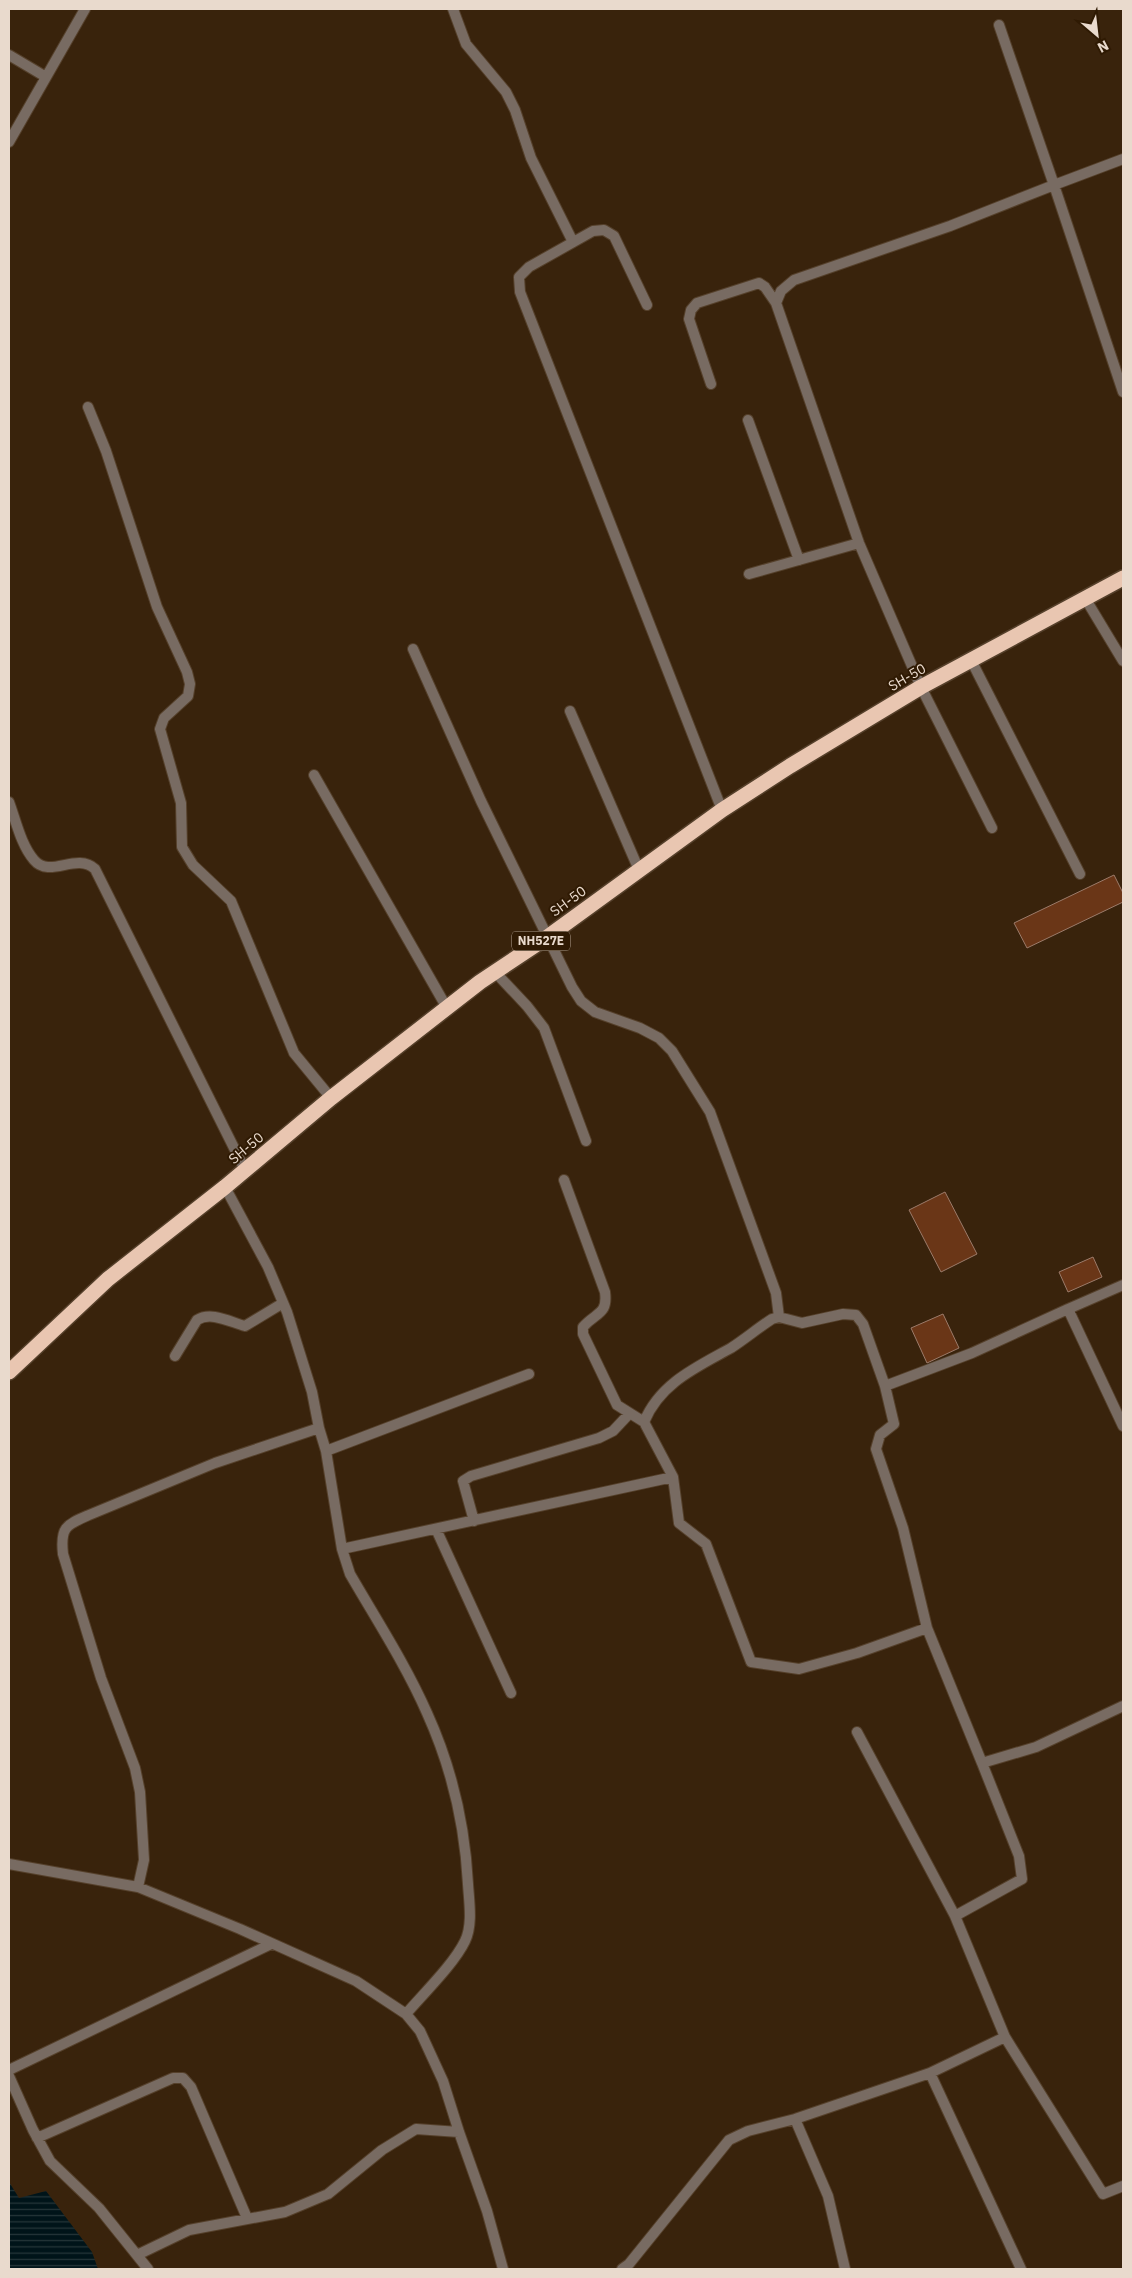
<svg xmlns="http://www.w3.org/2000/svg" width="1132" height="2278" font-family="'IBM Plex Sans',sans-serif">
<defs>
<pattern id="water-rules" width="6" height="5" patternUnits="userSpaceOnUse" patternTransform="scale(1.25)"><rect width="6" height="5" fill="#001419"/><path d="M0 2.5h6" fill="none" stroke="#253639"/></pattern>
</defs>
<rect width="100%" height="100%" fill="#39230c"/>
<!-- water -->
<path fill="url(#water-rules)" d="M9 2182 19 2198 46 2191 92 2252 98 2269H9Z"/>
<!-- building -->
<path fill="#6a3617" stroke="#9c7b6a" d="M1114 875 1123 893V902L1027 948 1014 923Z
M945 1192 977 1254 941 1272 909 1210Z
M1093 1257 1102 1277 1068 1292 1059 1272Z
M943 1314 959 1348 927 1363 911 1328Z"/>
<g fill="none" stroke-linecap="round" stroke-linejoin="round">
<defs>
<path id="street" d="M453 9 466 44 506 92 515 110 531 158 573 242
M9 55 46 77
M9 142 85 9
M1123 159 1054 185 1123 392
M647 305 614 236 604 230 593 231 529 267 519 277 520 292 722 810
M711 384 689 319 691 310 697 303 759 283 765 287 776 303
M88 407 106 451 157 607 187 672 190 684 188 696 164 718 160 729 181 803 182 847 193 865 231 901 294 1053 331 1098
M748 420 799 560
M749 574 859 543
M1085 598 1123 661
M413 649 481 801 572 987 581 1001 595 1012 640 1028 659 1038 672 1051 710 1112 776 1293 779 1317 802 1323 843 1314 856 1315 863 1324 885 1386 894 1424 880 1435 876 1449 903 1528 927 1628 982 1763 1036 1747 1123 1706
M971 660 1080 874
M570 711 639 870
M314 775 447 1008
M9 802C16 821 21 845 34 860 50 879 76 852 95 869L245 1170
M992 828 921 687 859 543 776 303 781 291 794 280 950 226 1054 185 999 25
M495 972 527 1006 544 1028 586 1141
M564 1180 605 1292C608 1315 596 1312 583 1327V1334L617 1405 644 1422
M225 1187 268 1267 287 1312 312 1392 319 1428 326 1451 342 1549 350 1574C376 1619 406 1665 427 1713 451 1766 465 1826 468 1884 469 1901 473 1925 465 1941 454 1964 423 1994 406 2014
M1068 1309 1123 1285
M779 1317 772 1319C758 1328 745 1339 731 1348 697 1367 660 1383 644 1422L673 1477 679 1523 706 1544 751 1662 799 1669 857 1653 927 1628
M175 1356 197 1320C211 1311 230 1322 245 1326L283 1303
M885 1386 972 1353 1068 1309 1123 1426
M326 1451 529 1374
M474 1521 463 1481 471 1476 599 1438 613 1431 629 1414
M436 1529 511 1693
M342 1549 673 1477
M857 1732 955 1916
M982 1763 1019 1856 1022 1879 955 1916 1005 2037 1103 2194 1123 2186
M9 1864 138 1887 240 1929 356 1981 406 2014 420 2031 443 2081 459 2132 487 2211 503 2269
M138 1887 144 1860 140 1792 135 1768 101 1678 63 1554C60 1527 66 1525 89 1515L215 1463 319 1428
M9 2070 271 1944
M930 2073 1021 2269
M9 2076 33 2130 50 2161 99 2208 148 2269
M795 2119 828 2196 845 2269
M37 2138 173 2078H183L191 2087 247 2218
M137 2255 189 2230 285 2212 328 2194 382 2150 416 2129 459 2132
M622 2269 629 2264 729 2140 748 2131 795 2119 930 2073 1005 2037"/>
<path id="highway" d="M9 1372 108 1279 225 1187 331 1098 480 982 546 938 722 810 790 766 921 687 1123 578"/>
</defs>
<!-- street casing -->
<use href="#street" stroke="#55402b" stroke-width="12"/>
<!-- highway casing -->
<use href="#highway" stroke="#55402b" stroke-width="18"/>
<!-- street -->
<use href="#street" stroke="#786b62" stroke-width="10"/>
<!-- highway -->
<use href="#highway" stroke="#e9c6b1" stroke-width="15"/>
</g>
<g text-anchor="middle" stroke-width="4" stroke-linejoin="round" paint-order="stroke">
<!-- shield labels -->
<rect fill="#2f1a03" stroke="#b1a090" stroke-width="1" x="512" y="931.5" width="58" height="19" rx="4"/>
<g font-size="12" font-weight="bold" fill="#e9dacd">
<text x="541" y="945">NH527E</text>
</g>
<!-- street labels -->
<g font-size="14" fill="#e9dacd" stroke="#2f1a03">
<text transform="translate(907 677) rotate(-30)" y="5">SH-50</text>
<text transform="translate(568 901) rotate(-36)" y="5">SH-50</text>
<text transform="translate(246 1148) rotate(-40)" y="5">SH-50</text>
</g>
</g>
<!-- border -->
<rect width="1132" height="2278" fill="none" stroke="#e9dacd" stroke-width="20"/>
<!-- north arrow -->
<g transform="translate(1097 35) rotate(152)" stroke="#2f1a03" stroke-width="4" paint-order="stroke">
<path d="M0-4L9 19L0 12L-9 19Z" fill="#e9dacd"/>
<text y="-8" font-size="14" font-weight="bold" text-anchor="middle" fill="#e9dacd">N</text>
</g>
</svg>
